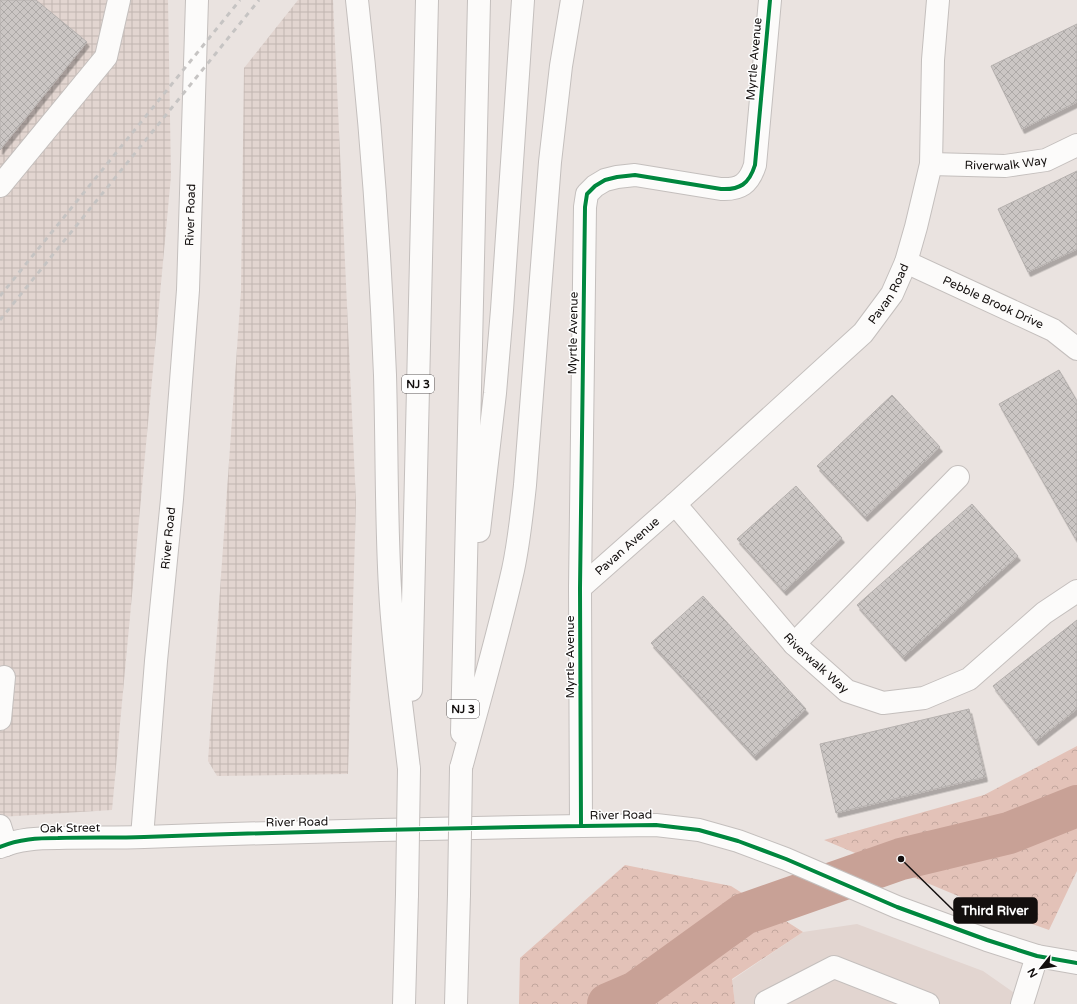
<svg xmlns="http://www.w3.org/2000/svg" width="1077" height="1004" font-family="'Varela Round',sans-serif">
<defs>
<pattern id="industrial-grid" width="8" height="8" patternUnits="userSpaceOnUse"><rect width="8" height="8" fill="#e2d5d0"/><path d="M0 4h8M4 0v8" fill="none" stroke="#c1b6b1"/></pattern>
<pattern id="forest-crowns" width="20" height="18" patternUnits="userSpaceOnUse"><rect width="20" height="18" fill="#e3c2b8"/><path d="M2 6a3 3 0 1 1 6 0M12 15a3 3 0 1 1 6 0" fill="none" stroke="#c2a69d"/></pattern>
<pattern id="building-cross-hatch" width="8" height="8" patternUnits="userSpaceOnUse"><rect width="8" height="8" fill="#cbc6c4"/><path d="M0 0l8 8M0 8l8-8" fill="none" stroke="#ada9a7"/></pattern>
<filter id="shadow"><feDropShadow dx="2.5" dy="4.5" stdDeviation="0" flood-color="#0004"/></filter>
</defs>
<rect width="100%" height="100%" fill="#eae3e0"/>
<!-- built -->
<path fill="#e2d5d0" d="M857 924 983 971 1030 1004H735L732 980 803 932Z"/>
<!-- industrial -->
<path fill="url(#industrial-grid)" d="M0 0H168L171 176 112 810 0 817Z
M298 0H333L356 502 348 774 217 776 208 761 241 291 244 68Z"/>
<!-- forest -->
<path fill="url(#forest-crowns)" d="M1077 746V871L1049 930 987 908 824 840 984 795Z
M625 865 731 886 803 932 732 979 735 1004H519L520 958Z"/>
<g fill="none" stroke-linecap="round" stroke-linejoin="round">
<!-- river -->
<path stroke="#c8a196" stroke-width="42" d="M608 1004 636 992 744 914 901 859 1009 833 1077 806"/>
</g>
<!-- building -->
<path fill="url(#building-cross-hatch)" stroke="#b5b0ae" filter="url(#shadow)" d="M0 0H36L87 42 0 150Z
M1077 24V102L1022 129 991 66Z
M1077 171V249L1028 272 998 209Z
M1059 370 1077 401V537L1075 538 999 404Z
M892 395 940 447 865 517 817 466Z
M796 486 842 538 784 591 737 539Z
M972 504 1018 556 903 657 857 605Z
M703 596 806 709 754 756 651 643Z
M1077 620V709L1036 741 993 686Z
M969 709 985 777 836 813 820 744Z"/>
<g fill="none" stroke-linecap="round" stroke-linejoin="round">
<defs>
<g id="minor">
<path id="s1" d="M931 164 1005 166 1046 160 1077 145"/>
<path d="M0 186 106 57 119 0"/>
<path id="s2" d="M906 262 1053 330 1077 349"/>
<path id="s3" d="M675 504 794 644 847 691 883 703 924 698 969 679 1044 613 1077 591"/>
<path id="s4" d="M580 588 675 504 863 333 892 294 906 262 916 227 931 164 933 60 938 0"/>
<path d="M794 644 958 477"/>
<path d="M0 719 4 677"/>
<path d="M0 826 6 845"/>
<path d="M581 826 580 588 585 207 587 194 595 186 605 180 617 177 635 175 721 189C740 190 749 184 755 165L770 0"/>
<path id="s5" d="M142 837 156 661 172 499 188 290 197 0"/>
<path d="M0 847C19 839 38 838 58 838 87 837 115 838 144 837 315 831 485 827 656 825L699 830 738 841 786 859 897 907 987 940 1037 956 1077 963"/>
<path d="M767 1004 766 1002 834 967 928 1004"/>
<path d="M1022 1004 1037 956"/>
</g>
<path id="highway" d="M357 0C371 124 380 250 385 375 387 446 386 517 390 588 393 648 402 708 409 769
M479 531 495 393 502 310 523 0
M411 690 427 0
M462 733 479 0
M461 768C479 702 498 636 513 570 519 542 522 513 525 485L550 162 561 66 572 0
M404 1004 407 894
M456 1004 459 894"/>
</defs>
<!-- minor casing -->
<use href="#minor" stroke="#c4bfbd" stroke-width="24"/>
<!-- highway casing -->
<use href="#highway" stroke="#c4bfbd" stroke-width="24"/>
<!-- minor -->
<use href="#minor" stroke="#fcfbfa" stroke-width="22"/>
<!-- highway -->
<use href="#highway" stroke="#fcfbfa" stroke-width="22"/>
<!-- rail -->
<path stroke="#c6c4c3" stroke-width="3" stroke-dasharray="5 5" stroke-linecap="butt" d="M0 296 240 0
M0 320 259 0"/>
<defs>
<path id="highway-bridge" d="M407 894 409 769
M459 894 461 768"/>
</defs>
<!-- highway-bridge casing -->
<use href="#highway-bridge" stroke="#c4bfbd" stroke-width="24" stroke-linecap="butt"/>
<!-- highway-bridge -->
<use href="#highway-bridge" stroke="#fcfbfa" stroke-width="22"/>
<defs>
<path id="cycleway" d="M581 826 580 588 585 207 587 194 595 186 605 180 617 177 635 175 721 189C740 190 749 184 755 165L770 0
M0 847C19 839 38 838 58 838 87 837 115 838 144 837 315 831 485 827 656 825L699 830 738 841 786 859 897 907 987 940 1037 956 1077 963"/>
</defs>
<!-- cycleway casing -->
<use href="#cycleway" stroke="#fff" stroke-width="6"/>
<!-- cycleway -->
<use href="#cycleway" stroke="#00873e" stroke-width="4"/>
</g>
<g text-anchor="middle" stroke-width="3" stroke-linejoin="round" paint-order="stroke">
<!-- shield labels -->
<g fill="#fff" stroke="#5a5756" stroke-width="1">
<rect x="402" y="375" width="32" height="18" rx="3"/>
<rect x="447" y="700" width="32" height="18" rx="3"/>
</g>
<g font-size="11" font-weight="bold" fill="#130f0e">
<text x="418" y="388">NJ 3</text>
<text x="463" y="713">NJ 3</text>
</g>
<!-- street labels -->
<g font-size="12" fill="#130f0e" stroke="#fff">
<text transform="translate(754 59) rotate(-85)" y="4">Myrtle Avenue</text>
<text dy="4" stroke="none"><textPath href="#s1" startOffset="75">Riverwalk Way</textPath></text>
<text dy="4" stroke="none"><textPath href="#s5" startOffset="624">River Road</textPath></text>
<text dy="4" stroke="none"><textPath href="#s4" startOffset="428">Pavan Road</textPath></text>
<text dy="4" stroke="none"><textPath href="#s2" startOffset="96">Pebble Brook Drive</textPath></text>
<text transform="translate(573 333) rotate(-89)" y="4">Myrtle Avenue</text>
<text dy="4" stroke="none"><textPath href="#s5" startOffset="300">River Road</textPath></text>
<text dy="4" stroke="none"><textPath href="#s4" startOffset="63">Pavan Avenue</textPath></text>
<text transform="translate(570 657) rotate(-90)" y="4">Myrtle Avenue</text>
<text dy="4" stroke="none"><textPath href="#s3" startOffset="213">Riverwalk Way</textPath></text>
<text transform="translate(621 815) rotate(-1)" y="4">River Road</text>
<text transform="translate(297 822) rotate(-1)" y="4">River Road</text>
<text transform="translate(70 828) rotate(-1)" y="4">Oak Street</text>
</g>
</g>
<!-- callouts -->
<path fill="none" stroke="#130f0e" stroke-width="1.5" d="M901 859L954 911"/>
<circle fill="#130f0e" stroke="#fff" stroke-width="1.5" cx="901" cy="859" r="4"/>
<rect fill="#130f0e" stroke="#130f0e" stroke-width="1.5" x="954" y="898" width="83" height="25" rx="4"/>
<g font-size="13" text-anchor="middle" font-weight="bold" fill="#fff">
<text x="995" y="915">Third River</text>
</g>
<!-- north arrow -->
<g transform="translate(1041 968) rotate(240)" stroke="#ffffff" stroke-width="3" paint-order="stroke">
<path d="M0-3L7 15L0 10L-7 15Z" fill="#130f0e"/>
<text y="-6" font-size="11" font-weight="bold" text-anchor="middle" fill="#130f0e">N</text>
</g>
</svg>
